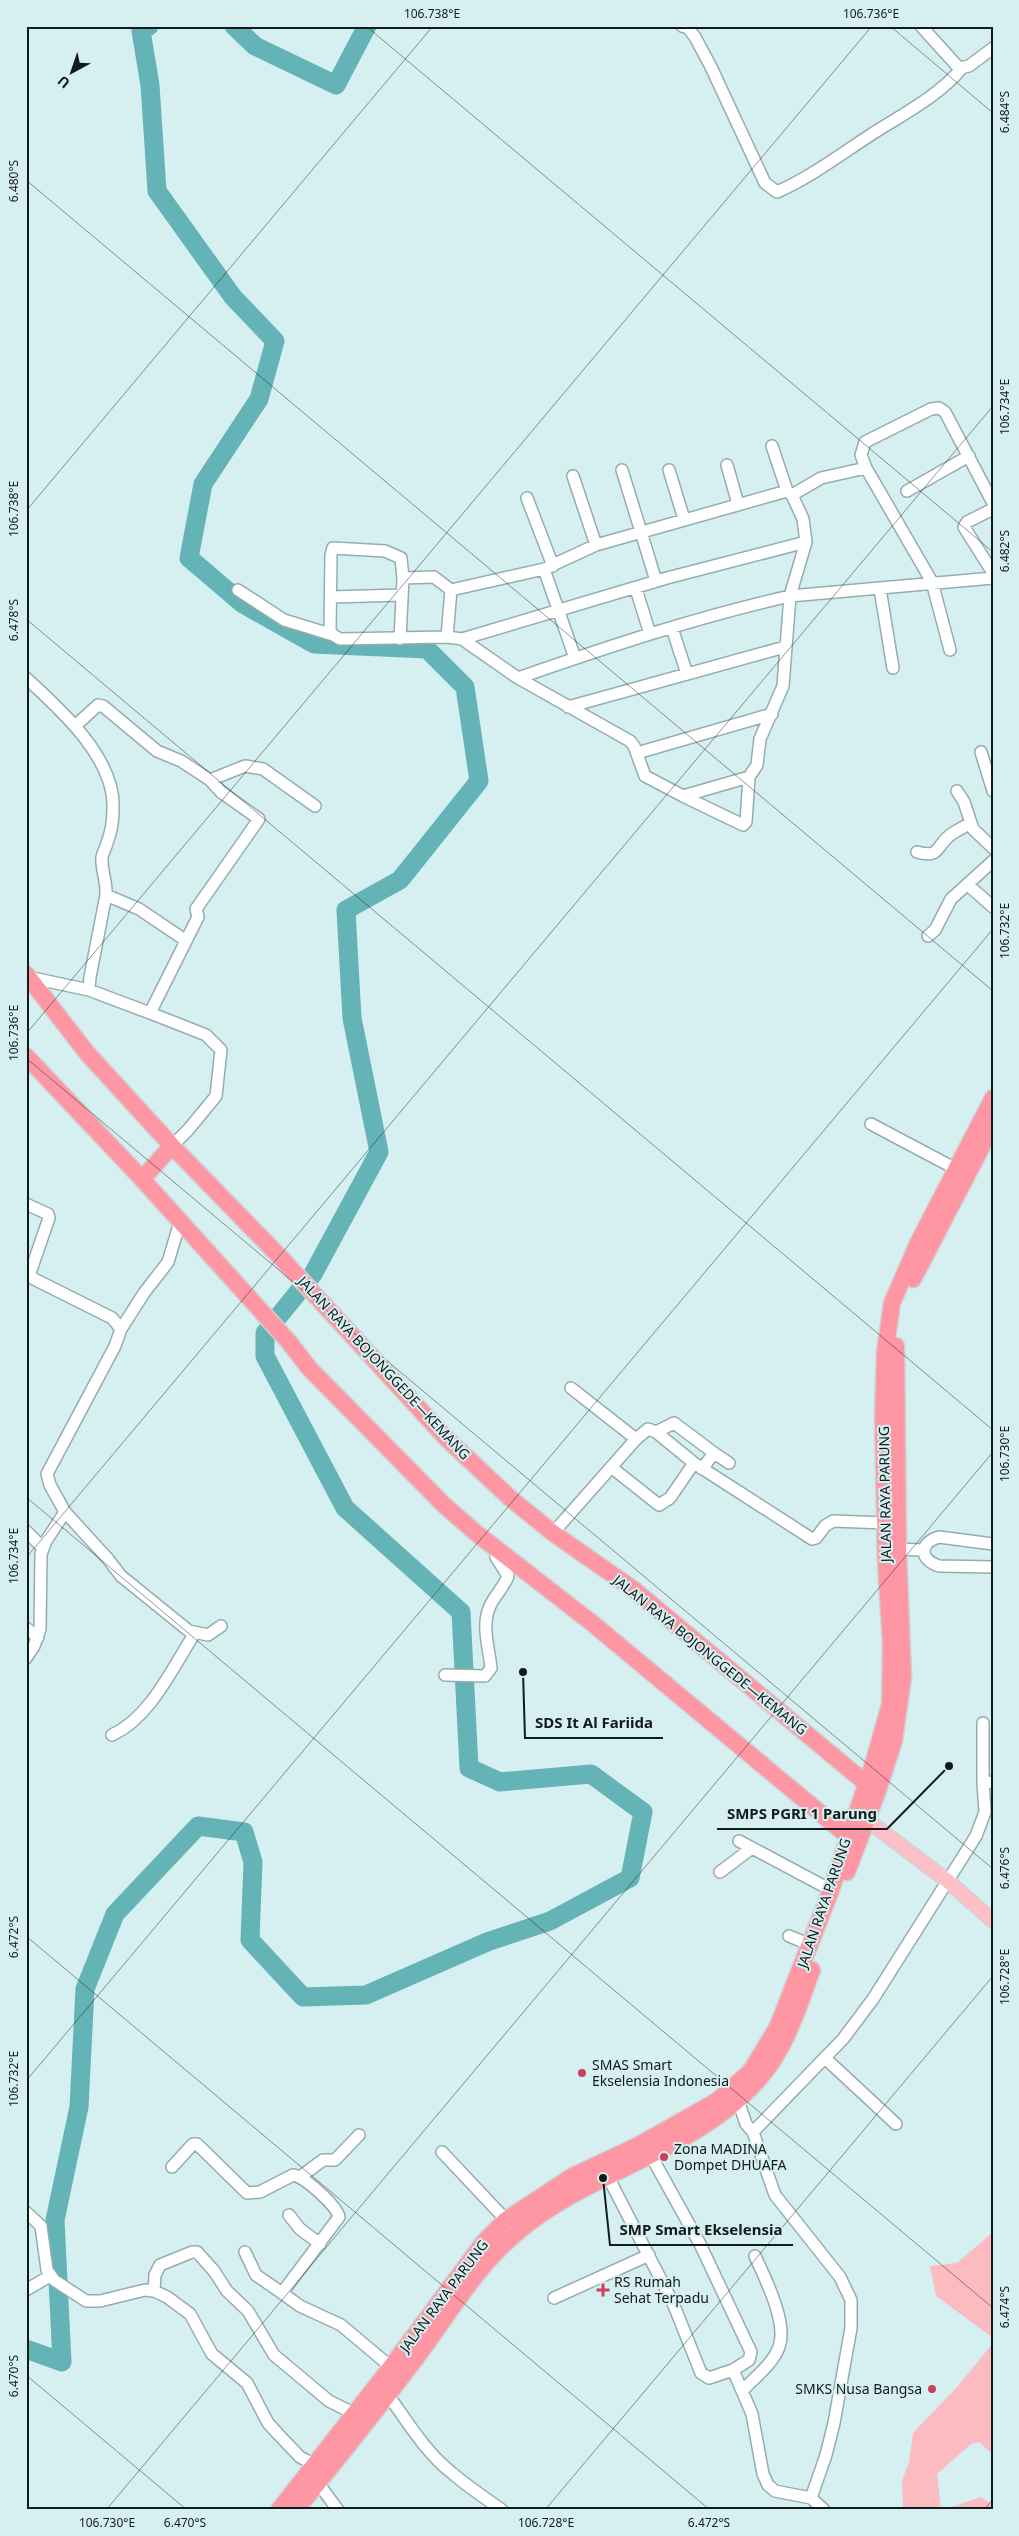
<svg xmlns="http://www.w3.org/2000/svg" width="1019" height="2536" font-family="'Noto Sans',sans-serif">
<rect width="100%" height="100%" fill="#d6eff0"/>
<!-- green -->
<path fill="#fcbbc1" d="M993 2232V2338L936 2296 930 2266 957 2263Z
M993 2343V2455L979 2442 971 2444 937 2474 941 2510H903L902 2480 909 2463 913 2433 958 2386Z
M981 2497 991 2504 993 2510H943Z"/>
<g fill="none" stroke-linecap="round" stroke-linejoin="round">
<!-- river -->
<path stroke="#64b3b7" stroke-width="19" d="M234 26 255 46 336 85 367 26
M26 2349 62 2362 55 2220 79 2107 85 1989 115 1914 198 1826 244 1832 253 1862 250 1940 303 1997 366 1995 487 1942 550 1921 630 1878 643 1812 591 1774 500 1782 469 1768 461 1612 345 1508 265 1356V1333L313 1274 379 1152 352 1018 346 910 400 880 479 781 465 687 427 649 314 644 243 604 189 558 203 484 259 399 275 341 233 297 157 191 150 85 141 31 149 26"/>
<defs>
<path id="minor" d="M682 26 688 28 695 37 711 67 765 183 777 192C811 177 841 154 872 134 900 116 940 95 961 69
M921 26 959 68 969 66 993 48
M772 446 787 491
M727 465 738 504
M866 468 932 582 950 650
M622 470 656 581
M669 470 684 519
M573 476 596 545
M907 491 969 456
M527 498 553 566
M993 509 967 522 964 527 993 573
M544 569 575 658
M403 578 434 577 451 590
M636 589 650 634
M880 589 893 668
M238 590 284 620 333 635
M332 597 402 595
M672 628 687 674
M447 637 451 590 544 569 596 545 787 491 792 495
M400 639 403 578 401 558 385 551 333 548 331 555 330 630 333 635 340 639 447 637 462 639 518 678 630 741 634 746 645 776 683 796 749 777 757 765 760 739 783 686 790 596 993 578
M462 639 667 578 806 542
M26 678C60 709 116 759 113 809 113 820 111 833 107 843 106 848 103 852 102 857 101 870 107 882 106 895L90 977 89 990
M518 678C607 647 697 617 790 596L806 542 803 519 792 495 821 478 866 468 861 455 865 442 931 409 939 408 945 412 993 503
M568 707 785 647
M981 752 993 791
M637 753 772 714
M210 780 245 766 263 769 315 806
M957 791 964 802 973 829 993 848
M683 796 743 825 746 822 749 777
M917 852C940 858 935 848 949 836 955 831 963 828 970 823
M968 885 993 907
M106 895 139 909 185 940
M928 936 935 930 951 899 993 861
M28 977 89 990 150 1013 198 917 196 909 259 819 221 792 210 780 181 761 157 751 103 706 98 705 75 726
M150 1013 206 1035 221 1050 216 1096 188 1130 172 1146
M871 1124 956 1169
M26 1204 48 1214 49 1218 30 1273 32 1278 112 1318 121 1329 115 1346 47 1474 50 1485 65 1512 108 1559 121 1576 189 1631 208 1635 221 1626
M121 1329 144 1293 168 1262 180 1222
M571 1388 636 1439
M656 1432 674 1423 714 1453
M611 1467 659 1505 670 1498 694 1463
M702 1469 714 1453 729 1463
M26 1531 43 1548
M553 1533 636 1439 648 1429 656 1432 694 1463 812 1539 816 1538 825 1526 833 1521 886 1523
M993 1544 939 1537C919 1543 919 1559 939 1566L993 1567
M892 1549 924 1550
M26 1628 38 1637
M26 1658 34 1646 40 1629 41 1554 46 1541 65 1512
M445 1675 485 1676 491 1668C489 1648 481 1625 490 1606 495 1595 504 1587 508 1576L496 1557 499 1550
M983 1723V1783
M112 1735C151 1717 172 1668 195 1633
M739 1841 831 1890
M720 1872 752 1848
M789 1936 811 1945
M826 2059 896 2124
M738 2100 746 2124 753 2132 775 2195 840 2277 851 2300V2328L834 2423 826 2455 811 2498 824 2510
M753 2132 843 2039 873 1999 976 1836 985 1812 983 1783 993 1782
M442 2152 506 2220
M172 2167 193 2144H197L247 2193 260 2192 293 2175C304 2176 337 2206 339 2217L282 2293 300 2306 341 2325 391 2367
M605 2171 673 2303 701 2373 709 2378 733 2370 749 2360 751 2352 700 2244 650 2154
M300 2177 323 2160H335L359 2135
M26 2212 41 2226 47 2270 54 2280 86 2301H100L145 2290 154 2291 167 2297 190 2314 212 2354 247 2383 268 2423 278 2434 300 2457 315 2465
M289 2215 300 2229 320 2244
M245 2252 256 2275 282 2293
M26 2290 50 2276
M154 2291 155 2275 160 2265 192 2252H197L214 2271 227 2291 248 2311 274 2355 329 2401 355 2414
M554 2298 649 2255
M733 2370 752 2414 763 2474 768 2485 775 2491 811 2498
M742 2391C754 2378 773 2364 779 2347 788 2323 765 2278 755 2256
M388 2395C408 2422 425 2452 452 2473 467 2486 485 2498 502 2510
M318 2483 338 2510"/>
<path id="major" d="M859 1814 949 1882 993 1921"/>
<path id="highway" d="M26 974 87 1053 172 1146 281 1258 447 1439 510 1498 553 1533 633 1589 874 1790
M26 1056 142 1179 289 1342 309 1368 444 1505 476 1533 592 1623 855 1842
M142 1179 172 1146
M913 1279 993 1125
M847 1872 877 1793 894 1741 903 1677 898 1549 896 1346
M279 2510 391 2367 484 2242 506 2220 573 2176 639 2145 717 2101 751 2071 778 2026 831 1890 874 1761 890 1704 891 1644 886 1564 883 1417 885 1352 892 1303 918 1243 993 1098
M296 2510C339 2457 382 2404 422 2350 452 2309 479 2263 519 2231 591 2170 695 2152 758 2080 786 2049 798 2008 812 1970"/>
</defs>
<!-- minor casing -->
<use href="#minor" stroke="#95adaf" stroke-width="14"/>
<!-- major casing -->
<use href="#major" stroke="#d0d1d1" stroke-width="16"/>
<!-- highway casing -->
<use href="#highway" stroke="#d0d1d1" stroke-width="19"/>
<!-- minor -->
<use href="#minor" stroke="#fff" stroke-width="11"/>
<!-- major -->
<use href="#major" stroke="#fec0c8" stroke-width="14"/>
<!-- highway -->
<use href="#highway" stroke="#fe96a3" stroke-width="16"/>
</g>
<!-- ticks -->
<path fill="none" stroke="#121b1b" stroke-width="1" stroke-opacity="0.45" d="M366 26 993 552M890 26 993 113M26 180 993 991M26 511 433 26M26 619 993 1430M26 1034 872 26M26 1058 993 1869M26 1497 993 2308M26 1558 993 406M26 1936 710 2510M26 2081 993 929M26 2375 187 2510M106 2510 993 1452M545 2510 993 1976M984 2510 993 2499"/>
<!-- markers -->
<g fill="#ce3e5d" stroke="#d6eff0" stroke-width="2">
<circle cx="582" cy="2073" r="5"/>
<circle cx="664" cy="2157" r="5"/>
<path d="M600.5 2282.5h5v5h5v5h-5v5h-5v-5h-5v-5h5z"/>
<circle cx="932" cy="2389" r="5"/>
</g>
<g text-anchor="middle" stroke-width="4" stroke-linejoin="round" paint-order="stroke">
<!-- street labels -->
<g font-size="14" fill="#121b1b" stroke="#d6eff0">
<text transform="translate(384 1368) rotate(47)" y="5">JALAN RAYA BOJONGGEDE—KEMANG</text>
<text transform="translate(885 1494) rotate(-91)" y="5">JALAN RAYA PARUNG</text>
<text transform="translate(710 1655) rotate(39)" y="5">JALAN RAYA BOJONGGEDE—KEMANG</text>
<text transform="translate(824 1903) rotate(-71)" y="5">JALAN RAYA PARUNG</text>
<text transform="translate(444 2296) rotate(-53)" y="5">JALAN RAYA PARUNG</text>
</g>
<!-- poi labels -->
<g font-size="14" fill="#121b1b" stroke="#d6eff0" text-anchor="start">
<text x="592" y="2070">SMAS Smart<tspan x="592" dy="16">Ekselensia Indonesia</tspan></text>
<text x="674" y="2154">Zona MADINA<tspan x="674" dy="16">Dompet DHUAFA</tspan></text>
<text x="614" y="2287">RS Rumah<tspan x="614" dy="16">Sehat Terpadu</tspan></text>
<text x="922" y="2394" text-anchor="end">SMKS Nusa Bangsa</text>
</g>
</g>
<!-- callouts -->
<path fill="none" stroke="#121b1b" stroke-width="2" d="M523 1672L525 1738H663M949 1766L887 1829H717M603 2178L610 2245H793"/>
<g fill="#121b1b" stroke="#d6eff0" stroke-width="2">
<circle cx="523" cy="1672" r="5"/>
<circle cx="949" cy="1766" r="5"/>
<circle cx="603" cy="2178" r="5"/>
</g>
<g font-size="15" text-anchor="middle" font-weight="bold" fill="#121b1b" stroke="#d6eff0" stroke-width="4" stroke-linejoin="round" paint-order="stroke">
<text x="594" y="1728">SDS It Al Fariida</text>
<text x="802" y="1819">SMPS PGRI 1 Parung</text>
<text x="701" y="2235">SMP Smart Ekselensia</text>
</g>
<!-- border -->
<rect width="1019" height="2536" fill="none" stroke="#d6eff0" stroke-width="55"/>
<!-- north arrow -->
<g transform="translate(72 72) rotate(220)" stroke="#d6eff0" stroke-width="4" paint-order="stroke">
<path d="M0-4L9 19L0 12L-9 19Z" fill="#121b1b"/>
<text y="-8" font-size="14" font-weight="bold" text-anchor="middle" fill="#121b1b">U</text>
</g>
<rect x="28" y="28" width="964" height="2480" fill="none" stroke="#121b1b" stroke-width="2"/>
<g font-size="12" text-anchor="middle" fill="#121b1b">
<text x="432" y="18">106.738°E</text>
<text x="871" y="18">106.736°E</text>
<text transform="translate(1005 112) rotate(-90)" y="4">6.484°S</text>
<text transform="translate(14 181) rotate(-90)" y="4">6.480°S</text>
<text transform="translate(1005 407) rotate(-90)" y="4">106.734°E</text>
<text transform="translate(14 509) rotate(-90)" y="4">106.738°E</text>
<text transform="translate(1005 551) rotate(-90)" y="4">6.482°S</text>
<text transform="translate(14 620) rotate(-90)" y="4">6.478°S</text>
<text transform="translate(1005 931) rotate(-90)" y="4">106.732°E</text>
<text transform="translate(14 1033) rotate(-90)" y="4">106.736°E</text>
<text transform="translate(1005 1454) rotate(-90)" y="4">106.730°E</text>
<text transform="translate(14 1556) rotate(-90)" y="4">106.734°E</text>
<text transform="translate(1005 1868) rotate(-90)" y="4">6.476°S</text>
<text transform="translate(14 1937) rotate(-90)" y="4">6.472°S</text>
<text transform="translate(1005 1977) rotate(-90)" y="4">106.728°E</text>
<text transform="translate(14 2079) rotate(-90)" y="4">106.732°E</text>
<text transform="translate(1005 2307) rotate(-90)" y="4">6.474°S</text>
<text transform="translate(14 2376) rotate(-90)" y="4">6.470°S</text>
<text x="107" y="2527">106.730°E</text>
<text x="185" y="2527">6.470°S</text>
<text x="546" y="2527">106.728°E</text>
<text x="709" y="2527">6.472°S</text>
</g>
</svg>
